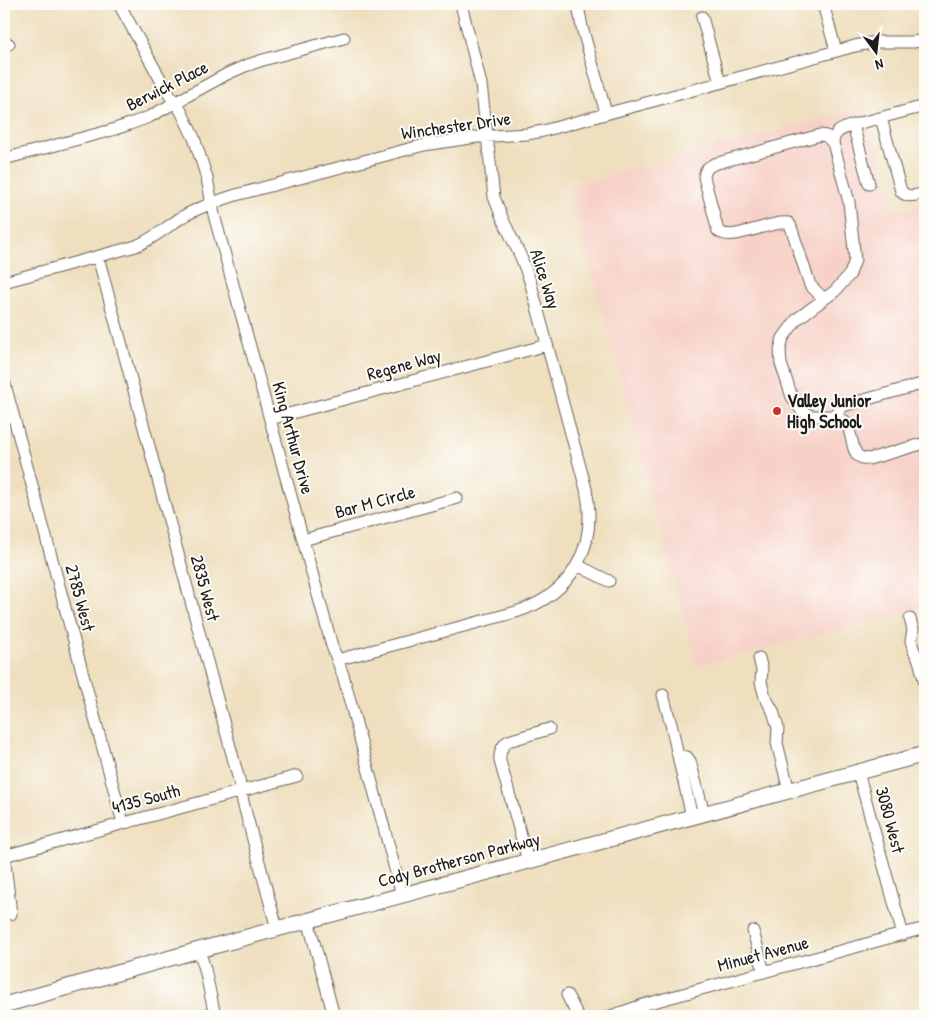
<svg xmlns="http://www.w3.org/2000/svg" width="929" height="1020" font-family="'Patrick Hand',sans-serif">
<rect width="100%" height="100%" fill="#fdfcf7"/>
<filter id="ink" filterUnits="userSpaceOnUse"><feTurbulence type="fractalNoise" baseFrequency=".02" numOctaves="2"/><feDisplacementMap in="SourceGraphic" scale="10" xChannelSelector="R" yChannelSelector="G"/><feConvolveMatrix kernelMatrix="1 2 1 2 8 2 1 2 1" color-interpolation-filters="sRGB"/></filter>
<filter id="wash" filterUnits="userSpaceOnUse"><feTurbulence type="fractalNoise" baseFrequency=".0096" numOctaves="4" result="noise"/><feDisplacementMap in="SourceGraphic" scale="20" xChannelSelector="R" yChannelSelector="G"/><feGaussianBlur stdDeviation="1.12" result="paint"/><feColorMatrix in="noise" values="0 0 0 0 0 0 0 0 0 0 0 0 0 0 0 0 0 1.4 0 .05"/><feComposite in="paint" operator="in"/></filter>
<g filter="url(#wash)">
<rect width="100%" height="100%" fill="#efdfbf"/>
<!-- built -->
<path fill="#f7d1c8" d="M866 107 894 212 925 204V608L697 666 569 186Z"/>
</g>
<g filter="url(#ink)">
<g fill="none" stroke-linecap="round" stroke-linejoin="round">
<defs>
<path id="minor" d="M119 4 168 93 181 111 194 138 207 178 214 215 332 646 343 675 402 895
M579 4V11L582 27 606 113
M823 4 836 51
M702 17 720 83
M4 45 9 44
M881 118 901 191C907 199 916 195 925 193
M853 125C842 129 834 131 833 143L849 202 855 260 850 274 835 291 797 319 783 338 780 350 781 364 792 397 802 411 811 416H833L845 421 848 425 854 449 857 455 862 458 869 459 925 443
M4 159 112 130 130 124 149 117 227 74 245 66 263 60 344 38
M869 184 853 125 925 106
M98 257 239 780 243 802 277 929
M4 282 136 246C153 239 167 227 182 217 199 207 217 201 236 195L424 145 477 137 527 134 543 131 855 46 876 42H913L925 40
M824 299 810 285 791 227 789 223C769 220 733 243 718 231L704 177C705 169 708 167 714 164L820 135 826 136 833 143
M4 381 123 823
M833 416 843 406 925 383
M270 419 547 345
M303 540 457 498
M577 565 609 581
M910 619 913 630 911 641 914 651 919 660 925 683
M759 658 762 670 761 682 765 697 773 711 778 728 777 743 789 791
M337 660 516 612C573 594 598 546 586 489L530 281 521 257 503 220 494 197 481 84 461 4
M663 695 672 728 678 756 687 757 690 761 704 814
M678 756 692 817
M858 772 903 935
M4 855 11 914
M4 856 297 776
M528 861 500 761C499 752 502 746 508 741L549 729
M308 920 334 1016
M753 931 764 972
M199 950 205 969 215 1016
M567 995 578 1016
M611 1016 646 1004 925 928"/>
<path id="major" d="M4 1005 199 950 925 754"/>
</defs>
<!-- minor casing -->
<use href="#minor" stroke="#666055" stroke-width="13"/>
<!-- major casing -->
<use href="#major" stroke="#666055" stroke-width="17"/>
<!-- minor -->
<use href="#minor" stroke="#fff" stroke-width="11"/>
<!-- major -->
<use href="#major" stroke="#fff" stroke-width="15"/>
</g>
</g>
<!-- markers -->
<circle fill="#c8321e" stroke="#fdfcf7" stroke-width="2" cx="777" cy="411" r="5"/>
<g text-anchor="middle" stroke-width="4" stroke-linejoin="round" paint-order="stroke">
<!-- street labels -->
<g font-size="18" fill="#1c1c1c" stroke="#fdfcf7">
<text transform="translate(167 86) rotate(-27)" y="6">Berwick Place</text>
<text transform="translate(456 126) rotate(-8)" y="6">Winchester Drive</text>
<text transform="translate(545 279) rotate(72)" y="6">Alice Way</text>
<text transform="translate(404 365) rotate(-15)" y="6">Regene Way</text>
<text transform="translate(293 438) rotate(75)" y="6">King Arthur Drive</text>
<text transform="translate(375 502) rotate(-15)" y="6">Bar M Circle</text>
<text transform="translate(205 588) rotate(75)" y="6">2835 West</text>
<text transform="translate(80 598) rotate(75)" y="6">2785 West</text>
<text transform="translate(146 799) rotate(-15)" y="6">4135 South</text>
<text transform="translate(890 820) rotate(75)" y="6">3080 West</text>
<text transform="translate(459 860) rotate(-15)" y="6">Cody Brotherson Parkway</text>
<text transform="translate(763 954) rotate(-15)" y="6">Minuet Avenue</text>
</g>
<!-- poi labels -->
<g font-size="18" font-weight="bold" fill="#1c1c1c" stroke="#fdfcf7" text-anchor="start">
<text x="787" y="407">Valley Junior<tspan x="787" dy="21">High School</tspan></text>
</g>
</g>
<!-- margin -->
<rect width="929" height="1020" fill="none" stroke="#fdfcf7" stroke-width="20"/>
<!-- north arrow -->
<g transform="translate(876 52) rotate(165)" stroke="#fdfcf7" stroke-width="4" paint-order="stroke">
<path d="M0-4L9 19L0 12L-9 19Z" fill="#1c1c1c"/>
<text y="-8" font-size="14" font-weight="bold" text-anchor="middle" fill="#1c1c1c">N</text>
</g>
</svg>
